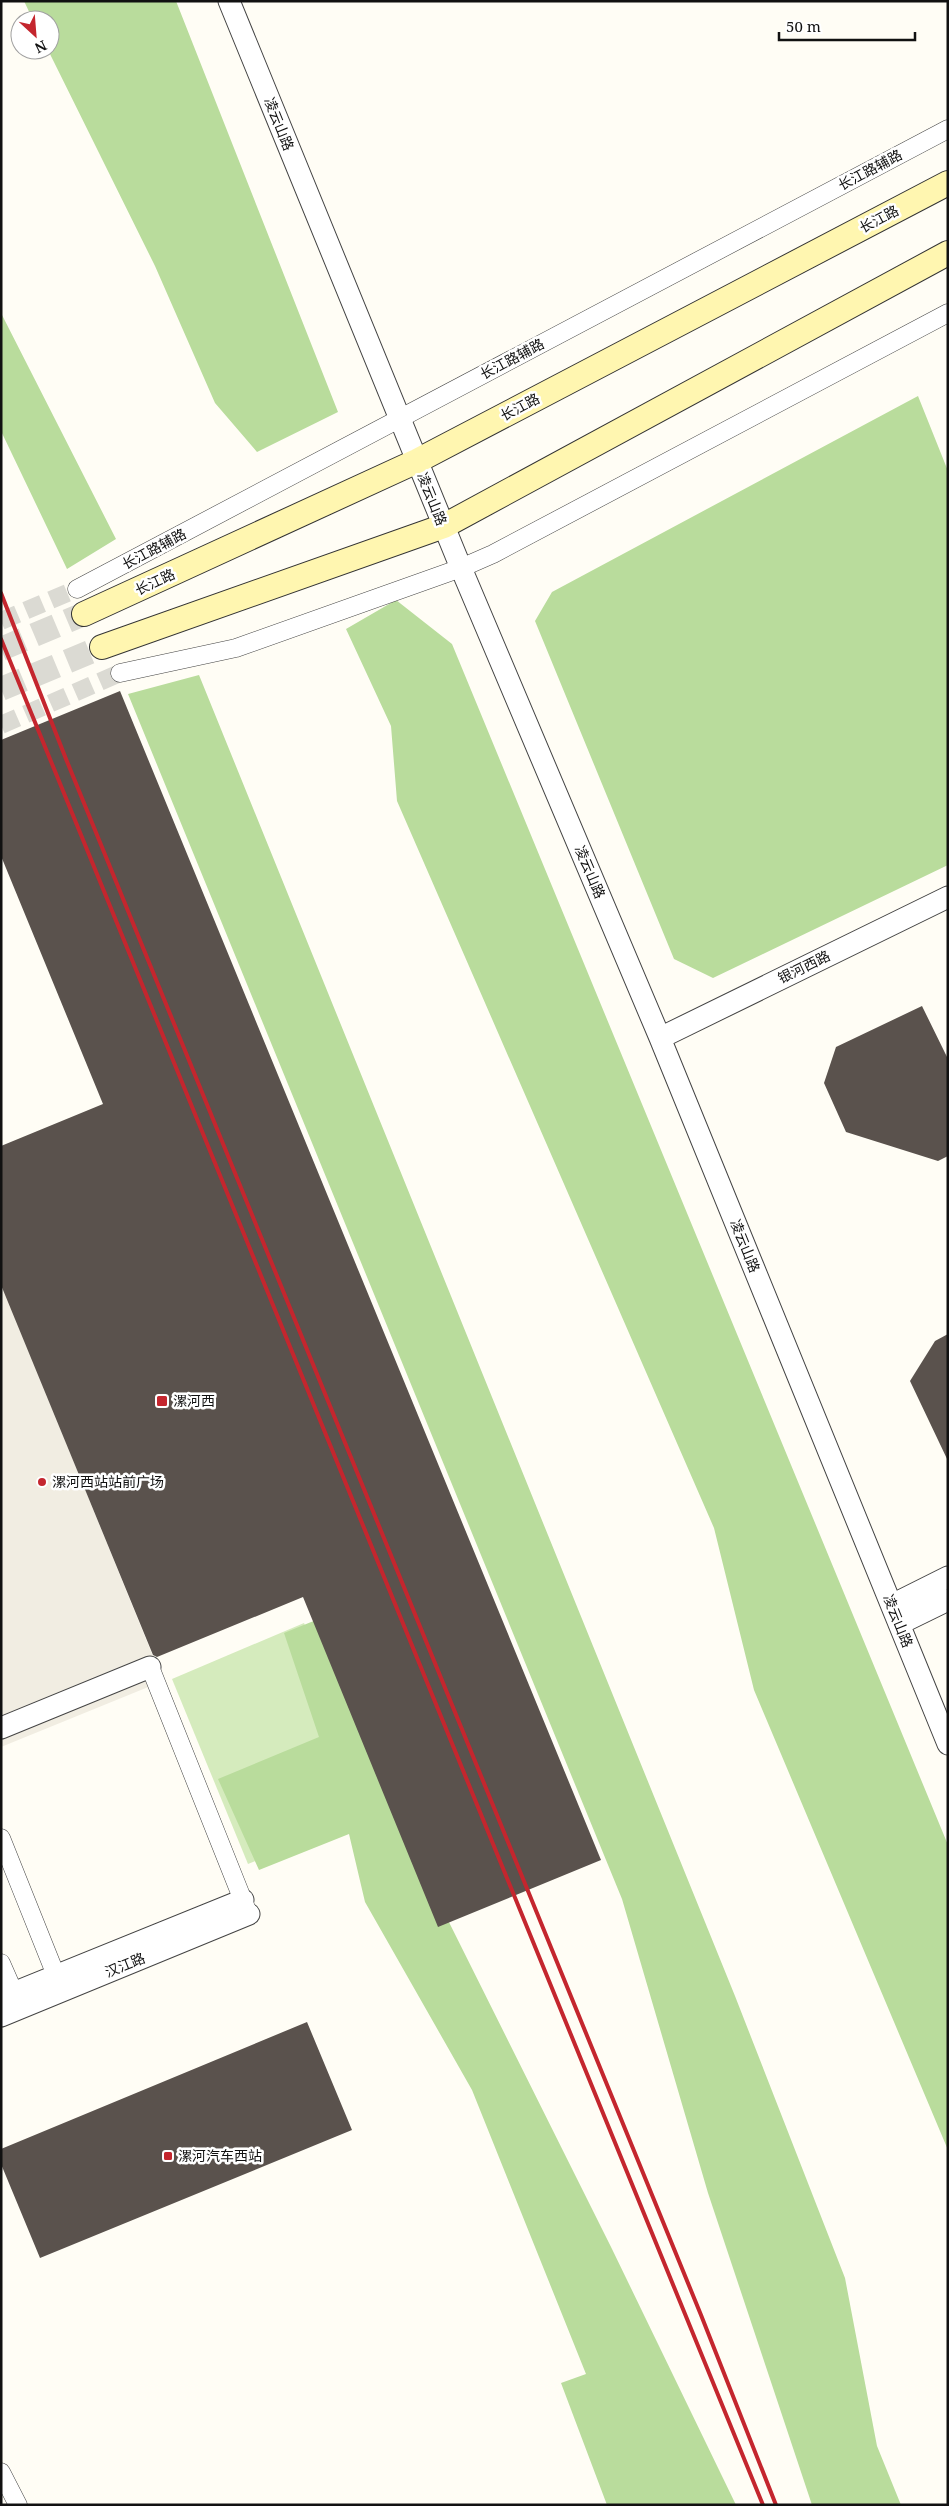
<svg xmlns="http://www.w3.org/2000/svg" width="949" height="2506" font-family="'Noto Serif','Noto Sans SC',serif">
<rect width="100%" height="100%" fill="#fffdf5"/>
<!-- green -->
<path fill="#d5ebbd" d="M304 1623 381 1808 248 1864 172 1679Z"/>
<!-- forest -->
<path fill="#b9dc9c" d="M24 1H176L338 412 257 452 215 403 155 266 48 50H50V20H33Z
M1 313 116 539 67 569 1 431Z
M918 396 948 471V865L713 978 674 959 535 621 552 592Z
M396 600 452 644 948 1845V2150L754 1690 714 1528 397 801 391 726 346 629Z
M199 675 735 1996 845 2278 877 2446 901 2505H812L708 2193 622 1899 128 694Z
M321 1618 414 1852 612 2249 736 2505H607L561 2383 586 2374 472 2090 365 1902 349 1834 259 1870 218 1779 319 1737 284 1633Z"/>
<!-- plaza -->
<path fill="#f1ede2" d="M1 1283 163 1681 1 1747Z"/>
<!-- building -->
<path fill="#5a524d" d="M120 691 601 1860 438 1927 303 1597 157 1657 153 1655 1 1285V1146L103 1104 1 856V740Z
M922 1006 948 1059V1156L938 1161 846 1132 824 1083 836 1047Z
M948 1334V1461L910 1381 935 1341Z
M307 2022 352 2130 40 2258 1 2164V2149Z"/>
<g fill="none" stroke-linecap="round" stroke-linejoin="round">
<!-- minor-tunnel -->
<path stroke="#dbdad3" stroke-width="18" stroke-dasharray="18 9" stroke-linecap="butt" d="M1 621 77 589
M1 725 120 673"/>
<!-- secondary-tunnel -->
<path stroke="#dbdad3" stroke-width="24" stroke-dasharray="24 12" stroke-linecap="butt" d="M1 649 84 614
M1 689 102 647"/>
<defs>
<path id="minor" d="M77 589 948 129
M120 673 236 648 461 568 493 554 948 313
M150 1667 248 1913
M1 1838 61 1988
M1 1963 19 2004
M1 2472 18 2505"/>
<path id="tertiary" d="M229 1 461 568 660 1038 948 1744
M660 1038 948 897
M892 1605 948 1577
M899 1624 948 1600
M1 1728 150 1667
M1 1998 243 1900
M1 2016 249 1914"/>
<path id="secondary" d="M84 614 417 461 948 183
M102 647 444 526 948 253"/>
</defs>
<!-- minor casing -->
<use href="#minor" stroke="#444" stroke-width="19"/>
<!-- tertiary casing -->
<use href="#tertiary" stroke="#444" stroke-width="23"/>
<!-- secondary casing -->
<use href="#secondary" stroke="#333" stroke-width="26"/>
<!-- minor -->
<use href="#minor" stroke="#fff" stroke-width="18"/>
<!-- tertiary -->
<use href="#tertiary" stroke="#fff" stroke-width="21"/>
<!-- secondary -->
<use href="#secondary" stroke="#fff6b0" stroke-width="24"/>
<!-- rail -->
<path stroke="#c4262e" stroke-width="4" d="M1 593 66 759 701 2315 776 2505
M1 639 763 2505"/>
</g>
<!-- markers -->
<g fill="#c4262e" stroke="#fff" stroke-width="2">
<rect x="156" y="1395" width="12" height="12" rx="2.5"/>
<circle cx="42" cy="1482" r="5"/>
<rect x="163" y="2151" width="10" height="10" rx="2.5"/>
</g>
<g text-anchor="middle" stroke-width="5" stroke-linejoin="round" paint-order="stroke">
<!-- street labels -->
<g font-size="14" fill="#111" stroke="#fff">
<text transform="translate(279 124) rotate(68)" y="5">凌云山路</text>
<text transform="translate(870 170) rotate(-28)" y="5">长江路辅路</text>
<text transform="translate(879 219) rotate(-28)" y="5">长江路</text>
<text transform="translate(512 359) rotate(-28)" y="5">长江路辅路</text>
<text transform="translate(520 407) rotate(-28)" y="5">长江路</text>
<text transform="translate(432 499) rotate(68)" y="5">凌云山路</text>
<text transform="translate(154 549) rotate(-28)" y="5">长江路辅路</text>
<text transform="translate(155 582) rotate(-25)" y="5">长江路</text>
<text transform="translate(590 872) rotate(67)" y="5">凌云山路</text>
<text transform="translate(804 967) rotate(-26)" y="5">银河西路</text>
<text transform="translate(745 1246) rotate(68)" y="5">凌云山路</text>
<text transform="translate(898 1621) rotate(68)" y="5">凌云山路</text>
<text transform="translate(125 1965) rotate(-22)" y="5">汉江路</text>
</g>
<!-- poi labels -->
<g font-size="14" fill="#111" stroke="#fff" text-anchor="start">
<text x="173" y="1406">漯河西</text>
<text x="52" y="1487">漯河西站站前广场</text>
<text x="178" y="2161">漯河汽车西站</text>
</g>
</g>
<!-- border -->
<rect width="949" height="2506" fill="none" stroke="#111111" stroke-width="5"/>
<!-- north arrow -->
<g transform="translate(35 35) rotate(154)"><circle r="24" fill="#ffffff" stroke="#a0a0a0"/>
<path d="M0-4L9 19L0 12L-9 19Z" fill="#c4262e"/>
<text y="-8" font-size="14" font-weight="bold" text-anchor="middle" fill="#111111">N</text>
</g>
<!-- scale -->
<path d="M779 32v8h136v-8" fill="none" stroke="#111111" stroke-width="2.5"/>
<text x="786" y="32" font-size="15" fill="#111111" stroke="#ffffff" stroke-width="4" paint-order="stroke">50 m</text>
</svg>
